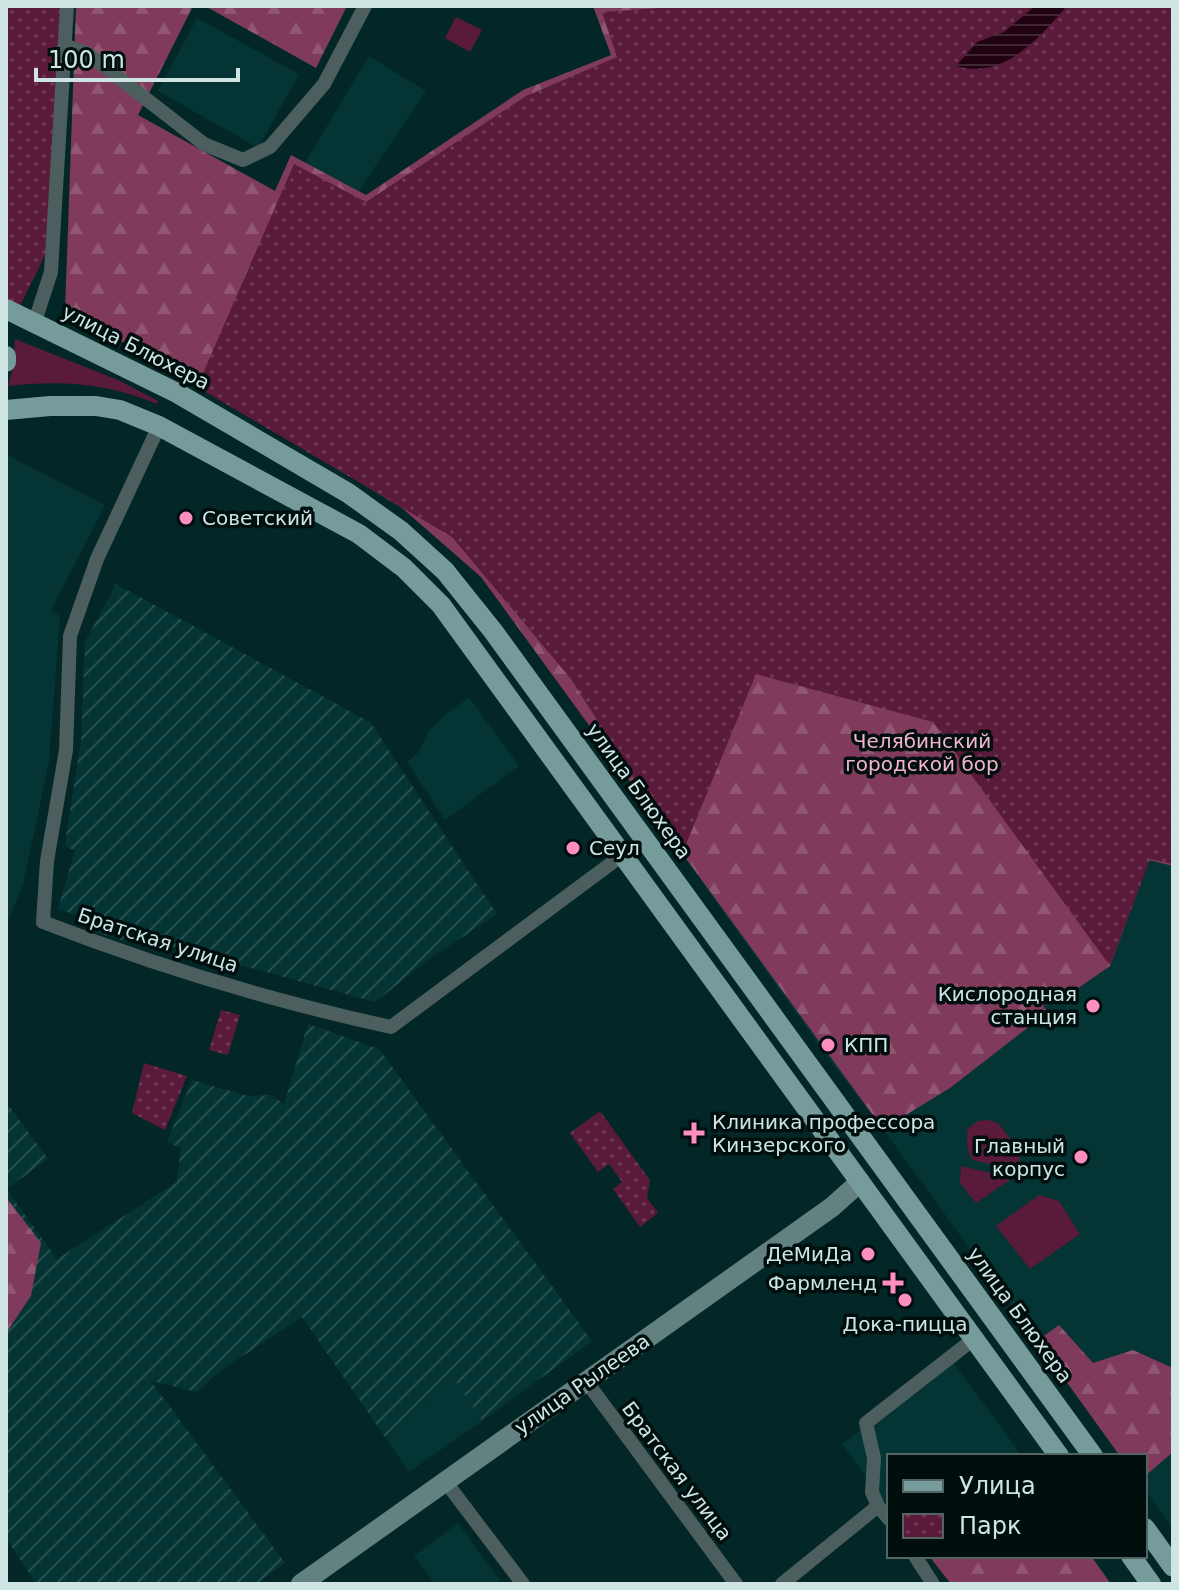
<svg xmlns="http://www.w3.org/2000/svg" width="1179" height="1590" font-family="'DejaVu Sans',sans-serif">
<defs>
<pattern id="industrial-furrows" width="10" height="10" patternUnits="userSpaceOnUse" patternTransform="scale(2)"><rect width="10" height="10" fill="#043433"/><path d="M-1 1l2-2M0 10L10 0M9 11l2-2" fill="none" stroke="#275150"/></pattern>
<pattern id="forest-firs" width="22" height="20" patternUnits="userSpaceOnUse" patternTransform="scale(2)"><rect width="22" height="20" fill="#803a5b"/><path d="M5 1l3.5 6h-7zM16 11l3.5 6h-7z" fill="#915672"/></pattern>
<pattern id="park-dots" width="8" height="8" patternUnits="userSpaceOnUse" patternTransform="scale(2)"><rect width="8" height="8" fill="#5a1a3a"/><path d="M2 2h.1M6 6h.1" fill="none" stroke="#703b56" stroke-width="1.8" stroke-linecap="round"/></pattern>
<pattern id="water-rules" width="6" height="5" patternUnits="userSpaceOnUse" patternTransform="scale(2)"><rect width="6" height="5" fill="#210211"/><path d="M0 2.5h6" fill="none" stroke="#402734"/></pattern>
</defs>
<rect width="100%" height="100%" fill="#032726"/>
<!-- built -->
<path fill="#043433" d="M197 18 299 74 258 148 158 91Z
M369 56 426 91 356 195 303 166Z
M6 454 105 505 51 611 60 616 49 762 23 885 6 925Z
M756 674 1149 859 1173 866V1528L1145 1490V1456H1120L883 1129 828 1058 682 854Z
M469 697 519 766 445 820 407 762 419 752 429 731 445 715Z
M953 1362 1022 1456H889V1507L842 1444Z
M457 1381 482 1421 409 1472 385 1437Z
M458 1523 500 1580 493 1584H435L414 1556Z"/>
<!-- industrial -->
<path fill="url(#industrial-furrows)" d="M116 584 370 722 497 914 431 958 375 1002 167 945 137 933 132 943 122 940 91 931 90 920 58 909 75 850 66 847V836L81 740 85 642Z
M308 1024 379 1049 592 1341 482 1421 456 1382 385 1437 302 1317 220 1371 197 1392 151 1381 285 1563 256 1584H36L6 1538V1102L48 1159 6 1189 57 1259 177 1182 181 1148 167 1142 192 1080 248 1096 271 1095 284 1104Z"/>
<!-- grass -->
<path fill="#5a1a3a" d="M456 17 482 30 470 52 445 38Z
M15 339 118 380 158 401 157 404C107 383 61 380 8 386L14 364Z
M989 1120 998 1123 1020 1151V1171L973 1160C966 1151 966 1139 968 1128L978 1121Z
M961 1166 1013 1178 976 1203 960 1183Z
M1039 1195 1059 1201 1080 1234 1030 1269 996 1226Z"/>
<!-- forest -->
<path fill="url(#forest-firs)" d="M76 6H193L138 115 275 191 291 155 366 195 523 90 611 55 593 6H1173V866L1149 860 1110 966 1074 991 1069 986 1043 1006 1048 1012 950 1088 883 1129 481 577 402 508 195 382 65 310Z
M205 6H347L316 68Z
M6 1197 41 1243 31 1296 6 1333Z
M1059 1325 1093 1363 1133 1350 1173 1368V1452L1145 1476V1456H1120L1037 1341Z
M929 1556H1091L1111 1584H951Z"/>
<!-- park -->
<path fill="url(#park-dots)" d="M6 6H64L46 253 18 310 6 303Z
M690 6H1173V864L1150 859 1110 966 933 722 756 674 682 854 571 679 452 537 197 387 294 164 366 202 526 96 617 57 602 12Z
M221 1010 240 1015 228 1055 209 1050Z
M144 1063 187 1076 165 1130 132 1113Z
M600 1111 650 1180 647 1198 658 1213 640 1227 613 1189 622 1182 609 1164 598 1172 570 1133Z"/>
<!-- water -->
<path fill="url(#water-rules)" d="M1035 6H1067C1038 39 1004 80 956 66L977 42 1004 32Z"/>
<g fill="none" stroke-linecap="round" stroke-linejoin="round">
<!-- street -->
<path stroke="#4c5e5d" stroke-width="14" d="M66 46 87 53 204 144 243 160 270 147 324 84 365 6
M34 324 51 272 67 6
M159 426 97 559 70 636 66 750 47 861 43 922C156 966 272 1001 391 1027L621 856
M586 1381 736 1584
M445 1481 523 1584
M889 1519 878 1506 872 1492 874 1458 866 1423 975 1338
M915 1556 933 1584
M782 1584 878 1506"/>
<!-- secondary -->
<path stroke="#638180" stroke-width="20" d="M301 1584 832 1207 860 1182"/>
<!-- primary -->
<path stroke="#759b9a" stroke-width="20" d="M6 309 177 393 348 493 401 531 445 571 493 631 1093 1456
M6 356V362
M6 410 50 406H96L120 410 159 426 359 534 404 568 441 605 1059 1456
M1145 1528 1173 1567
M1131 1556 1151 1584"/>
</g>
<!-- markers -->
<g fill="#fd8ebf" stroke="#000e0d" stroke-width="3">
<circle cx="186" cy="518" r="8"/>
<circle cx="573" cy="848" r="8"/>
<circle cx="1093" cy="1006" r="8"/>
<circle cx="828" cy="1045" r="8"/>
<path d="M690 1121h8v8h8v8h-8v8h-8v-8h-8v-8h8z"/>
<circle cx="1081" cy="1157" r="8"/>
<circle cx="868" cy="1254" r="8"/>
<path d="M889 1271h8v8h8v8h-8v8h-8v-8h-8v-8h8z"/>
<circle cx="905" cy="1300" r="8"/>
</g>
<g text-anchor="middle" stroke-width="7" stroke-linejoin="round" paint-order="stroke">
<!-- street labels -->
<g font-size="20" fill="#cee5e4" stroke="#000e0d">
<text transform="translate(136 347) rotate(27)" y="7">улица Блюхера</text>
<text transform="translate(639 791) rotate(54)" y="7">улица Блюхера</text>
<text transform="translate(158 940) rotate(18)" y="7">Братская улица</text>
<text transform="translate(1020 1315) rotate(54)" y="7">улица Блюхера</text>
<text transform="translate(582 1384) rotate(-35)" y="7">улица Рылеева</text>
<text transform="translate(677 1471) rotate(53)" y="7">Братская улица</text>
</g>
<!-- poi labels -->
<g font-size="20" fill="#cee5e4" stroke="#000e0d" text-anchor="start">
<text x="202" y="525">Советский</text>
<text x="589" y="855">Сеул</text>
<text x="1077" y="1001" text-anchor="end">Кислородная<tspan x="1077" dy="23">станция</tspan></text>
<text x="844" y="1052">КПП</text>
<text x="712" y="1129">Клиника профессора<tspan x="712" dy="23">Кинзерского</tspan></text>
<text x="1065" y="1153" text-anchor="end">Главный<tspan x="1065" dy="23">корпус</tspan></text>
<text x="852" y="1261" text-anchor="end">ДеМиДа</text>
<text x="877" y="1290" text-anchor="end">Фармленд</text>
<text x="905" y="1331" text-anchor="middle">Дока-пицца</text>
</g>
<!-- park labels -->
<g font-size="20" fill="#f4b4ce" stroke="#000e0d">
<text x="922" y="748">Челябинский<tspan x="922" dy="23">городской бор</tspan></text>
</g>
</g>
<!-- border -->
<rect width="1179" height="1590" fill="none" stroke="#cee5e4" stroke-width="16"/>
<!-- legend -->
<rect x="887" y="1454" width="260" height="104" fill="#000e0d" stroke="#526463" stroke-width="2"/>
<rect x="903" y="1480" width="40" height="12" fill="#759b9a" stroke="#526463" stroke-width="2"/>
<text x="959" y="1494" font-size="24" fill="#cee5e4">Улица</text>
<rect x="903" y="1514" width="40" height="24" fill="url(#park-dots)" stroke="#526463" stroke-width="2"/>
<text x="959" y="1534" font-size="24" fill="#cee5e4">Парк</text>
<!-- scale -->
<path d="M36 68v12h202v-12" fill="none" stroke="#cee5e4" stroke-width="4"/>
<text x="48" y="68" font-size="24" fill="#cee5e4" stroke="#000e0d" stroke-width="6" paint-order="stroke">100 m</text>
</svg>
